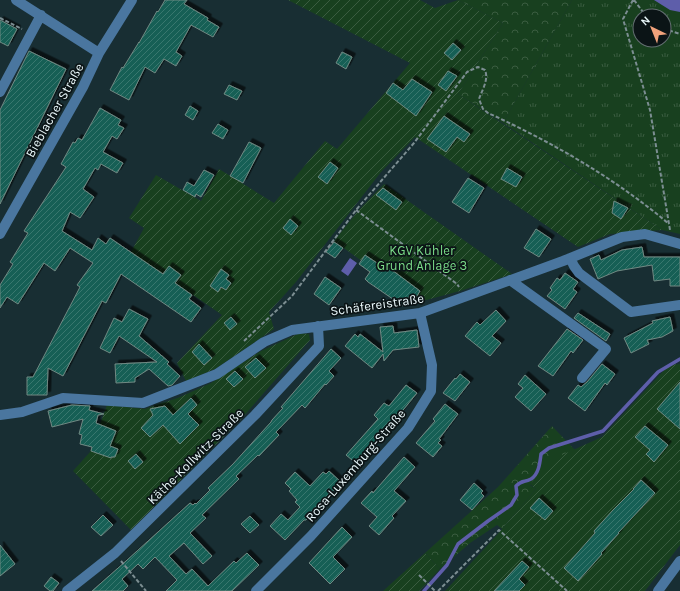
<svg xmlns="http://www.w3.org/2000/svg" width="680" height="591" font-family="Karla,sans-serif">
<defs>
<pattern id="grass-tufts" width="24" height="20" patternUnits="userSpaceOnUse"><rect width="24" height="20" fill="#18401f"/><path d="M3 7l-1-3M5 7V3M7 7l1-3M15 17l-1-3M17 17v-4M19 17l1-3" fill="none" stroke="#3a5c40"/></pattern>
<pattern id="forest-crowns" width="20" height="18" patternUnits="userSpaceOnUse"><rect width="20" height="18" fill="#18401f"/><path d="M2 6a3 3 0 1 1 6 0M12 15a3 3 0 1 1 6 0" fill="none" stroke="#3a5c40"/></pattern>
<pattern id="garden-furrows" width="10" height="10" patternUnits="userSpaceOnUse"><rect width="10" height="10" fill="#18401f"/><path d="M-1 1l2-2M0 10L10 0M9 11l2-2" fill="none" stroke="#3a5c40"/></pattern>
<pattern id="building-hatch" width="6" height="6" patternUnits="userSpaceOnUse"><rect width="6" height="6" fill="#175f54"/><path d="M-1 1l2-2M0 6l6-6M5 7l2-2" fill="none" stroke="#39776e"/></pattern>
<filter id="shadow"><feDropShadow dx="3.5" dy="-3.5" stdDeviation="0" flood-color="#0009"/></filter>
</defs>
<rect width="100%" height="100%" fill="#182e33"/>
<!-- grass -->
<path fill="url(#grass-tufts)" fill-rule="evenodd" d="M572 0H680V234L662 230 503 123ZM640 16H664V40H640Z"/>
<!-- forest -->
<path fill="url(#forest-crowns)" d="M458 0H572L503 123 458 94 503 23Z
M552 426 575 450 553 460 530 485 536 489 502 529 497 525 470 543 440 569 425 553 498 487Z"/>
<!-- garden -->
<path fill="url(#garden-furrows)" d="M288 0H420L435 8 458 0 503 23 458 94 662 230 610 234 578 247 415 137 381 172 296 282 269 312 274 329 215 369 186 381 177 363 222 315 131 252 144 228 129 218 156 175 201 201 219 169 274 203 325 141 337 149 410 63Z
M384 184 512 274 460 291 419 302 334 241 358 211Z
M300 333 309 334 310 340 243 417 131 530 73 471 90 452 107 405 145 409 180 397 211 383 261 351Z
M680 364V545L645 591H445L496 536 536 489 530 484 553 459 602 437 669 365Z
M425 553 440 569 419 591H383Z"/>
<!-- water -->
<path fill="#5e5eaa" d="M654 0H680V12L670 10Z
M350 258 357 263 348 276 341 271Z"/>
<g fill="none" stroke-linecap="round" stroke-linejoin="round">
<!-- stream -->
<path stroke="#5e5eaa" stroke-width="3.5" d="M424 591 447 565 458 544 488 521 511 505 517 495 516 486C523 479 524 483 531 479 539 474 540 462 541 454L549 448 603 431 658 372 680 359"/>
</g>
<!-- building -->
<path fill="url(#building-hatch)" stroke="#708983" filter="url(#shadow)" d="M165 0H187L184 4 208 18 207 20 219 27 213 37 191 25 176 52 182 56 176 66 164 59 155 73 145 67 129 100 110 90 122 67 123 68 139 42V43L157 11 158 12Z
M0 20 17 29 8 46 0 42Z
M453 43 461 50 452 60 444 53Z
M29 51 66 69 0 204V110Z
M342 52 352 57 346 69 336 63Z
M448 71 457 76 446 91 438 85Z
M412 79 432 92 416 116 386 93 393 83 403 90Z
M229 85 242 91 237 100 224 94Z
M190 106 198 111 193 120 185 115Z
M100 108 121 120 118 125 124 128 117 139 112 136 103 152 123 163 117 173 101 164 98 170 95 168 83 189 94 197 80 218 70 212 62 231 92 250 98 238 106 244 110 238 163 274 169 266 181 275 175 283 192 295 189 299 201 308 191 322 121 274 106 303 102 301 63 376 48 368 47 395H27V377H33L80 287 77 285 93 263 70 248 55 271 44 263 18 304 7 297 0 308V285L13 264 10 262 28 233 24 231 66 167 61 164 73 142 75 143 78 138 82 140Z
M444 116 470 134 464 142 457 137 446 152 427 139Z
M218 124 228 130 223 139 212 133Z
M249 142 261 148 243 183 230 176Z
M330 162 338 168 327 184 318 177Z
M507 168 522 177 516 187 501 179Z
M204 170 214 175 201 197 196 194 195 197 183 190 187 182 194 186Z
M468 178 484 188 469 213 452 202Z
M383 188 402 202 396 210 376 195Z
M614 201 628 208 621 219 612 213Z
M290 219 298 226 291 235 283 228Z
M536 229 551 239 539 257 524 248Z
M334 242 343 248 335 258 326 252Z
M642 247 644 257H680V286H670V279L654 281 652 265 617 271 598 279 590 259 599 255 601 260 622 250Z
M365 255 383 267 384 265 396 273 420 291 415 299 410 295 403 306 368 282 365 279 370 272 359 264Z
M221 269 229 275 226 279 231 283 226 290 221 287 218 292 210 286Z
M565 273 578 282 573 289 577 292 565 309 547 296 552 290 550 288 557 278 560 280Z
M325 277 341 288 329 305 314 294Z
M129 309 148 319 139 336 169 362 167 364 180 376 172 385 168 386 149 369 135 378V382L116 383 115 364 157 362 119 336 110 353 100 348 114 318 122 322Z
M496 310 506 321 492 336 501 343 490 356 465 336 477 322 480 325Z
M578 313 610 334 606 341 574 318Z
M231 317 237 324 230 330 224 323Z
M670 317 673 331 662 337 647 340 649 344 631 353 624 338 653 323 652 321Z
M393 326 394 333 417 330 419 347 393 350 384 361 383 354 372 368 345 346 355 334 358 337 360 334 383 352 380 327Z
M567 329 583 340 573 353 571 351 553 376 538 366Z
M199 344 212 358 204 365 192 352Z
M331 349 341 358 329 371 334 376 326 385 325 384 305 408 302 405 276 432 279 435 259 456 258 455 236 476 239 479 202 515 206 518 190 533 212 556 203 564 184 543 169 556 186 574 192 569 208 586 234 561 236 563 247 553 259 565 232 591H166L177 580 155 557 143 569 138 564 122 579 128 586 123 591H92L126 561 190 503 193 505 195 503 196 504 210 490 208 488 233 464 271 422 272 420 283 408 281 407Z
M256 358 266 368 255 378 245 367Z
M602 364 615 374 607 385 605 383 585 411 568 398 578 385 581 387 587 382Z
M235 371 243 379 234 387 226 379Z
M460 374 470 382 455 401 443 393 455 378 456 379Z
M525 375 546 394 531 411 515 397 523 388 518 384Z
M680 382V429L657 409Z
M406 385 417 393 358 465 346 455 378 419 374 415 384 403 389 406Z
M191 398 197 405 188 414 199 425 180 444 163 425 150 437 141 428 153 415 150 409 165 406 173 415Z
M445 404 458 414 439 439 441 440 438 443 442 446 433 457 416 443 435 421 433 419Z
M72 405 90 406 89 410 104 414 98 415 96 423 116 431 110 446 118 449 115 457H111V458L91 451 92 447 80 444 82 435 79 434 83 419 52 427 48 411Z
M645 426 668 445 654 462 646 454 650 450 635 437Z
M136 454 143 462 135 469 128 461Z
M404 457 415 467 394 491 406 501 392 516 394 518 379 535 369 526 377 517 361 503 372 491 373 493Z
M329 471 341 482 322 503 324 504 317 512 315 511 306 520H304L285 540 270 526 281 514 288 520 300 507 295 502 297 500 289 491 291 489 285 483 295 472 310 486 323 472 326 474Z
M641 480 655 493 618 533H619L601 553 602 554 578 581 564 568 595 533 594 531 613 510 634 489H633Z
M474 483 483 491 481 493 484 496 472 510 460 500Z
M539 498 553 511 545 520 530 508Z
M103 515 113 525 101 536 91 527Z
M250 516 259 525 250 533 241 524Z
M342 527 352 537 333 557 345 569 330 584 309 563Z
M0 545 15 564 0 576Z
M522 561 529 567 519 579 525 585 519 591H494Z
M51 577 59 583 53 591H50L44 586Z"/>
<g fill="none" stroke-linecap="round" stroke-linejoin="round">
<!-- path -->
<path stroke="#7c8e92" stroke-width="2" stroke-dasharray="4 2" stroke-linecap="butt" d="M633 0 623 19 650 110 670 230
M634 0 646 16
M0 18 22 29
M664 27 671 31 680 34
M356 210 457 284 459 287
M244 341 292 296 356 210 414 143 467 72 478 67 485 70C489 80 482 90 479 99L483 109 488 113C552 142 616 179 669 224
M121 561 146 591
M419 575 435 591
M438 591 499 530 567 591"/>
<!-- minor -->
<path stroke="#4a769f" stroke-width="10" d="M16 0 99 53
M0 92 41 15
M0 234 83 87 99 53 132 0
M570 258 574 266 579 273 631 312 680 305
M510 280 606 349 582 378
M0 415 22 412 63 398 143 403 217 374 264 342 292 330 420 313 563 261 622 237 645 234 680 244
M67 591 115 553 255 415 319 346 318 326
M256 591 311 536 408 428 431 391 432 365 420 313
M658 591 680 561"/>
</g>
<g text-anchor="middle" stroke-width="3.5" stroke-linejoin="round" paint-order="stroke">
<!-- street labels -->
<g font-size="13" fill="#eaf8fb" stroke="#0b1416">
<text transform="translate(54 110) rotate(-61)" y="5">Bieblacher Straße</text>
<text transform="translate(377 304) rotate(-8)" y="5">Schäfereistraße</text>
<text transform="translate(195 456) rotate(-45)" y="5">Käthe-Kollwitz-Straße</text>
<text transform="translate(355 465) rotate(-49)" y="5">Rosa-Luxemburg-Straße</text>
</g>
<!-- park labels -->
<g font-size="13" fill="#7adb88" stroke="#0b1416">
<text x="422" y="255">KGV Kühler<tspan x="422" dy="15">Grund Anlage 3</tspan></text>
</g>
</g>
<!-- north arrow -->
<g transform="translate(652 28) rotate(317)"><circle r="19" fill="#0b1416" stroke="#646f72"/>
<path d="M0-3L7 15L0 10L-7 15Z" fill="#f1a27b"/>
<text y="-6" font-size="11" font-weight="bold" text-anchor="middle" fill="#eaf8fb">N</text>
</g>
</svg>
